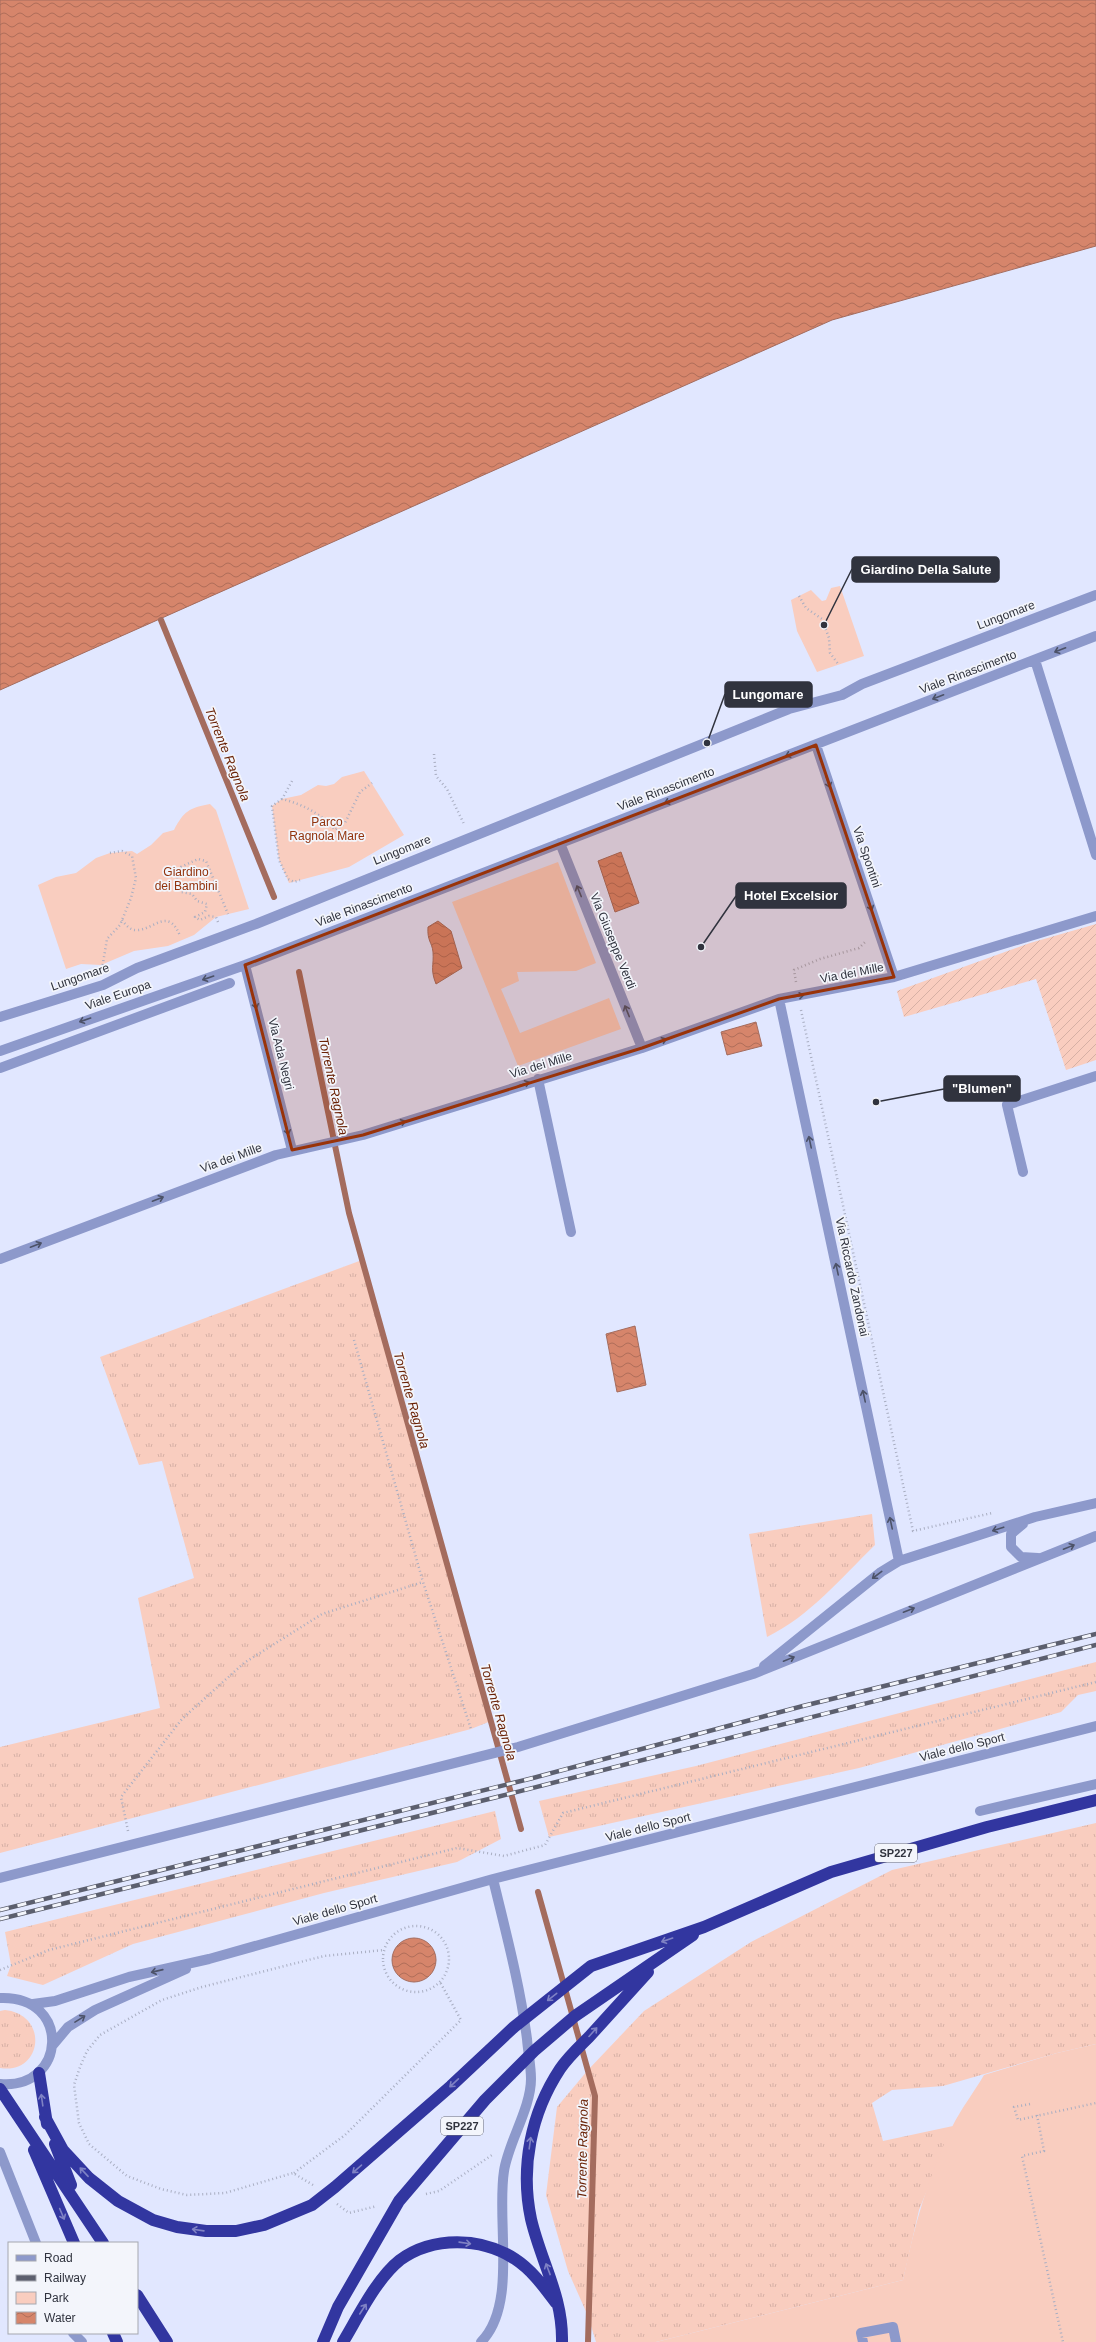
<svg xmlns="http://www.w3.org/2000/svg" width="1096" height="2342" font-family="Arial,sans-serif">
<defs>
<pattern id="grass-tufts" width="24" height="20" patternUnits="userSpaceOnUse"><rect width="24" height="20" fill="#f9cdbf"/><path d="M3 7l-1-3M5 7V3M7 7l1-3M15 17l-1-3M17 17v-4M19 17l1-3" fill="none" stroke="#d6b0a5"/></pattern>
<pattern id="garden-furrows" width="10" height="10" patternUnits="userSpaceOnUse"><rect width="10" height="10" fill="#f9cdbf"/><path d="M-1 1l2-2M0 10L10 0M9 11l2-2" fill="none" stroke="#d6b0a5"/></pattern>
<pattern id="water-waves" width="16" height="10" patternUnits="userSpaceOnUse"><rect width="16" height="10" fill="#d6856b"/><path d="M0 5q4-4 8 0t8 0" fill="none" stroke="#ae6d59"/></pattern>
</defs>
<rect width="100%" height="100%" fill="#e1e7ff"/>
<!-- grass -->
<path fill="url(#grass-tufts)" d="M362 1260 491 1721 471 1729 0 1853V1747L160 1708 138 1598 194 1578 162 1461 139 1465 100 1357Z
M872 1514 875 1545C841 1578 810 1616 767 1637L749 1534Z
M1096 1662V1691L1078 1695 1061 1712 859 1768 549 1837 539 1801 696 1766Z
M495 1811 501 1839 457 1862 324 1893 133 1944 43 1985 7 1976 11 1965 5 1932Z
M1096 1823V2044L1057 2053 943 2086 892 2090 872 2103 883 2141 953 2126 919 2210 903 2280 656 2342H596L588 2316 568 2271 546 2195 557 2107 588 2070 644 2011 751 1942 892 1870Z
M5 2010C50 2015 42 2075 0 2068V2011Z"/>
<!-- park -->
<path fill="#f9cdbf" d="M840 586 864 656 817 672 797 631 791 600 811 590 822 601 826 600 831 588Z
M364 771 404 835 349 867 289 883 279 860 272 806 282 799 301 795 318 785 326 786 334 784 342 777Z
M210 804 216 810 249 909 216 917 194 935 168 946 134 951 101 965 81 964 66 969 38 885 56 877 76 873 96 858 110 853 132 851 137 854 151 845 163 833 174 830C184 811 189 808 210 804Z
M558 862 596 963 576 971 517 972 519 981 501 989 520 1033 609 998 621 1029 518 1066 452 902Z
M1096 2044V2342H656L903 2280C914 2227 928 2176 952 2127 961 2109 974 2092 984 2075L1057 2053Z"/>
<!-- garden -->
<path fill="url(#garden-furrows)" d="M1096 924V1060L1066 1070 1036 979 904 1017 897 991 1030 943Z"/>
<!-- water -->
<path fill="url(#water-waves)" stroke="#a46c5e" d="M0 0H1096V246L832 320 0 690Z
M621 852 639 903 615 912 598 861Z
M438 921 451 931 462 968 436 984C430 969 434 966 433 952 432 942 427 941 428 927Z
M756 1022 762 1046 727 1055 721 1032Z
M635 1326 646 1385 617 1392 606 1334Z
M392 1960a22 22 0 1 1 44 0a22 22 0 1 1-44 0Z"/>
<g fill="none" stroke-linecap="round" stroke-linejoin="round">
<!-- stream -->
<path stroke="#a46c5e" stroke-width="6" d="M161 620 274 897
M299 972 349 1213 521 1829
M538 1892 595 2096 588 2342"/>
<!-- path -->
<path stroke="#a9aec2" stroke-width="2.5" stroke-dasharray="1 3" stroke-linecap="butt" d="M799 596 806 608 822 619 829 638 830 653 839 665
M434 754 436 776 447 789 464 824
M292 781 282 799C302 804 322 814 335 830L345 823 360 792 372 783
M282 799 272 806 279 860 288 879 294 882 300 880
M122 920C126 925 130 931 138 930 154 929 169 907 180 936
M218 922 216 917 209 916 200 920 195 917 205 912 207 904 197 901 192 894 181 892 177 875 181 867 198 859 206 861 228 914
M102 969 107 939 120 925 131 898 136 878 132 856 122 851 110 853
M796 982 794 970 820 959 859 948 866 941
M801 1010 913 1531 992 1513
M354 1340 423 1582
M128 1831 121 1797 182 1719 244 1663 322 1614 423 1582 471 1729
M383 1959a33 33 0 1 1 66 0a33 33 0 1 1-66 0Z
M0 1970 49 1950 457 1848 504 1856 545 1845 563 1813 1096 1682
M1030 2104 1014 2107 1018 2120 1096 2103
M1037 2115 1044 2151 1022 2156 1063 2342
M294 2173 345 2135 461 2020 440 1982
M313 2185 293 2173 225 2193 187 2195 161 2189 127 2176 89 2144 79 2123 74 2085 80 2067 87 2051 100 2035 162 2000 202 1987 324 1956 384 1950
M426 2194 439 2191 492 2155
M337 2204 349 2213 377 2206"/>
<!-- minor -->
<path stroke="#8d99cb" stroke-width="10" d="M1035 660 1096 855
M816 745 894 977
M560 843 642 1048
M245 965 292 1150
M779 999 899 1561
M0 1017 103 985 137 968 256 924 789 709 842 695 862 684 1096 595
M0 1051 245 965 1096 636
M0 1068 230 983
M538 1079 571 1232
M1023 1172 1007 1105 1096 1076
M0 1259 276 1155 363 1135 642 1048 779 999 894 977 1096 916
M1023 1524 1011 1534V1547L1021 1557 1038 1558
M764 1666 881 1572 899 1561 1035 1517 1096 1503
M980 1811 1096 1784
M0 1878 518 1747 753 1674 1096 1536
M0 1998C72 1995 67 2090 0 2084
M33 2004 55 2001 129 1977 209 1959 493 1879 1096 1726
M52 2046 68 2027 95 2010 186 1969
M0 2152 36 2243
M73 2333 82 2342
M481 2342C518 2305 496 2221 504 2171 508 2143 531 2108 531 2079 531 2066 528 2052 527 2039 520 1985 506 1933 493 1879
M863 2342 861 2333 893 2327 896 2342"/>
<!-- highway -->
<path stroke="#3236a0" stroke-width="12" d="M39 2073 47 2124
M0 2089 103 2243
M45 2117 63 2150 89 2178 118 2201 153 2220 177 2227 206 2231H236L264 2225 312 2205 335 2187 451 2086 514 2027 591 1966 704 1927 831 1872 987 1827 1096 1800
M55 2144 71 2185
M34 2150 74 2243
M137 2295 167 2342
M113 2333 117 2342
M323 2342 338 2307 399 2201 485 2100 534 2051 575 2016 693 1935
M343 2342C358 2317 377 2278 400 2260 433 2236 481 2237 515 2259 532 2270 544 2287 556 2303
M562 2342C563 2296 541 2262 531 2219 520 2167 531 2113 560 2069 568 2057 579 2047 589 2037 608 2016 628 1994 648 1972"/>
<defs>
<path id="rail" d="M0 1910 533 1778 803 1706 1096 1634
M0 1919 497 1797 1096 1645"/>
</defs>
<!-- rail casing -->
<use href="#rail" stroke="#5c5f6e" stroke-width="4.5"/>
<!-- rail -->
<use href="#rail" stroke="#f3f5fb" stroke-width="3" stroke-dasharray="9" stroke-linecap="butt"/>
</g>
<!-- one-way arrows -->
<defs><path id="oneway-shaft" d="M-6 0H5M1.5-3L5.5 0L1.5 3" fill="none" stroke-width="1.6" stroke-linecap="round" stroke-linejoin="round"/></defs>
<g stroke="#4c5268">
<use href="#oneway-shaft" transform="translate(1060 650) rotate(159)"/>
<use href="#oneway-shaft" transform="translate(938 697) rotate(159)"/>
<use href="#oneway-shaft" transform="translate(791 754) rotate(159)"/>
<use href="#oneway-shaft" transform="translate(828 782) rotate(71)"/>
<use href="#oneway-shaft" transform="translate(670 801) rotate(159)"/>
<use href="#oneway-shaft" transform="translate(579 891) rotate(-112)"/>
<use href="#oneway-shaft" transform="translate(870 905) rotate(71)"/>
<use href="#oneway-shaft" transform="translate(208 978) rotate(161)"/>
<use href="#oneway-shaft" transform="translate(798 996) rotate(-8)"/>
<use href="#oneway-shaft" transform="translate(255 1003) rotate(76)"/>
<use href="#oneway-shaft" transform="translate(627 1011) rotate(-112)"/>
<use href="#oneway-shaft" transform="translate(85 1020) rotate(161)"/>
<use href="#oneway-shaft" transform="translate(661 1041) rotate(-20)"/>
<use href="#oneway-shaft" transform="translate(524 1084) rotate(-18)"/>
<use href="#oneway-shaft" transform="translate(400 1123) rotate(-18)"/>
<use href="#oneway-shaft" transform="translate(287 1129) rotate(76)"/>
<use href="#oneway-shaft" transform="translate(810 1142) rotate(-102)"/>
<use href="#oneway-shaft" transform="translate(158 1199) rotate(-21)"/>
<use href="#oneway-shaft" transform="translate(36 1245) rotate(-21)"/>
<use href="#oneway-shaft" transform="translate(837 1269) rotate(-102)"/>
<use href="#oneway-shaft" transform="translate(864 1396) rotate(-102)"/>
<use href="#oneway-shaft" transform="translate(891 1523) rotate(-102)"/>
<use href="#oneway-shaft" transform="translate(998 1529) rotate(162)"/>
<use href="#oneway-shaft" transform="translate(1069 1547) rotate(-22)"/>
<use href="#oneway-shaft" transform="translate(877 1575) rotate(143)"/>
<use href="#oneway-shaft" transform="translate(909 1610) rotate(-21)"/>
<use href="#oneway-shaft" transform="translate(789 1659) rotate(-22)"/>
<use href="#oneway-shaft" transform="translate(157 1971) rotate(167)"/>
<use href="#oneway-shaft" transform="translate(80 2019) rotate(-32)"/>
</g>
<g stroke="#7f82c4">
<use href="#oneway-shaft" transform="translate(667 1940) rotate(161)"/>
<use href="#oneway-shaft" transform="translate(552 1997) rotate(142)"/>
<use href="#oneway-shaft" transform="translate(593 2032) rotate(-48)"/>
<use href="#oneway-shaft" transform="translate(454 2083) rotate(137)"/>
<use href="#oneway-shaft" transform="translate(42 2100) rotate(-98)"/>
<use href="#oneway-shaft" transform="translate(530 2143) rotate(-82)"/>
<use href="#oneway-shaft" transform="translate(357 2169) rotate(139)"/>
<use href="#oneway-shaft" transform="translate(84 2172) rotate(-133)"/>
<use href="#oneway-shaft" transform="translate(62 2214) rotate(67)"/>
<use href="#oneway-shaft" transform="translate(198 2230) rotate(-172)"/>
<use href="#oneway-shaft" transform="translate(465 2243) rotate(8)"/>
<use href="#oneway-shaft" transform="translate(548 2269) rotate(-111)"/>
<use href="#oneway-shaft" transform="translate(363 2309) rotate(-57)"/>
</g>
<!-- marked area -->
<path fill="#993309" fill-opacity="0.2" stroke="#993309" stroke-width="3" stroke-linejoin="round" d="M816 745 894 977 779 999 642 1048 363 1135 292 1150 245 965Z"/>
<g text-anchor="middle" stroke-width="3.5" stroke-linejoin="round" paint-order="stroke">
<!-- shield labels -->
<g fill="#f3f5fb" stroke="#6a6d77" stroke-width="1">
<rect x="875" y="1844" width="42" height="18" rx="3"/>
<rect x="441" y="2117" width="42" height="18" rx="3"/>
</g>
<g font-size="11" font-weight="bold" fill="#30333e">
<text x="896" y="1857">SP227</text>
<text x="462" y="2130">SP227</text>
</g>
<!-- street labels -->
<g font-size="12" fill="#30333e" stroke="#f3f5fb">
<text transform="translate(1006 615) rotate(-21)" y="4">Lungomare</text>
<text transform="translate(968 672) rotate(-21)" y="4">Viale Rinascimento</text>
<text transform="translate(666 789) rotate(-21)" y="4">Viale Rinascimento</text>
<text transform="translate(402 850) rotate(-22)" y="4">Lungomare</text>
<text transform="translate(867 857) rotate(71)" y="4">Via Spontini</text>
<text transform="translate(364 905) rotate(-21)" y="4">Viale Rinascimento</text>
<text transform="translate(613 941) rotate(68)" y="4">Via Giuseppe Verdi</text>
<text transform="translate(852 973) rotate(-11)" y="4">Via dei Mille</text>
<text transform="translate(80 977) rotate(-19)" y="4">Lungomare</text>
<text transform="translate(118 995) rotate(-19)" y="4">Viale Europa</text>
<text transform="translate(281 1054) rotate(76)" y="4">Via Ada Negri</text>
<text transform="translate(541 1065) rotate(-17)" y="4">Via dei Mille</text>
<text transform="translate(231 1158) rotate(-20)" y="4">Via dei Mille</text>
<text transform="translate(852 1277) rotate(78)" y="4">Via Riccardo Zandonai</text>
<text transform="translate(962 1747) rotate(-14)" y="4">Viale dello Sport</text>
<text transform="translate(648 1827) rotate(-14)" y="4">Viale dello Sport</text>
<text transform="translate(335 1910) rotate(-16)" y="4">Viale dello Sport</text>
</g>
<!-- park labels -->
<g font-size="12" fill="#92330d" stroke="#f3f5fb">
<text x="327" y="826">Parco<tspan x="327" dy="14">Ragnola Mare</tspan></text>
<text x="186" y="876">Giardino<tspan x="186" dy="14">dei Bambini</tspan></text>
</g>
<!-- water labels -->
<g font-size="13" font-style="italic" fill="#6a2206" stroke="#f3f5fb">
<text transform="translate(228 754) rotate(68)" y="5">Torrente Ragnola</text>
<text transform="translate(334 1086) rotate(78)" y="5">Torrente Ragnola</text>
<text transform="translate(412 1400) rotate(74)" y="5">Torrente Ragnola</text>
<text transform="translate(499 1712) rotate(74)" y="5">Torrente Ragnola</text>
<text transform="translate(582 2149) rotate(-89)" y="5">Torrente Ragnola</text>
</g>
</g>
<!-- callouts -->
<path fill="none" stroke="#30333e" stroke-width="1.5" d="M824 625L852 569M707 743L725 694M701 947L736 896M876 1102L944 1089"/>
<g fill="#30333e" stroke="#f3f5fb" stroke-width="1.5">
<circle cx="824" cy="625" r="4"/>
<circle cx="707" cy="743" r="4"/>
<circle cx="701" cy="947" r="4"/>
<circle cx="876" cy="1102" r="4"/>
</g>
<g fill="#30333e" stroke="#30333e" stroke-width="1.5">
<rect x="852" y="557" width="147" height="25" rx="4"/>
<rect x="725" y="682" width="87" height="25" rx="4"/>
<rect x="736" y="883" width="110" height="25" rx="4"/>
<rect x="944" y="1076" width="76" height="25" rx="4"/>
</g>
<g font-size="13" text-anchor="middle" font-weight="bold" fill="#fff">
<text x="926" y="574">Giardino Della Salute</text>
<text x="768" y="699">Lungomare</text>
<text x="791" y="900">Hotel Excelsior</text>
<text x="982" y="1093">"Blumen"</text>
</g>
<!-- legend -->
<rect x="8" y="2242" width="130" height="92" fill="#f3f5fb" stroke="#a5a7af"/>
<rect x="16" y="2255" width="20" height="6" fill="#8d99cb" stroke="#a5a7af"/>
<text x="44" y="2262" font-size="12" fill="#30333e">Road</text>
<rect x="16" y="2275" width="20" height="6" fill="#5c5f6e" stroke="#a5a7af"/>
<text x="44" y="2282" font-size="12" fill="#30333e">Railway</text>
<rect x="16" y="2292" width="20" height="12" fill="#f9cdbf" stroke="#a5a7af"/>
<text x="44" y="2302" font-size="12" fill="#30333e">Park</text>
<rect x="16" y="2312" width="20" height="12" fill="url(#water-waves)" stroke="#a5a7af"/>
<text x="44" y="2322" font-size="12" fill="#30333e">Water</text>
</svg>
